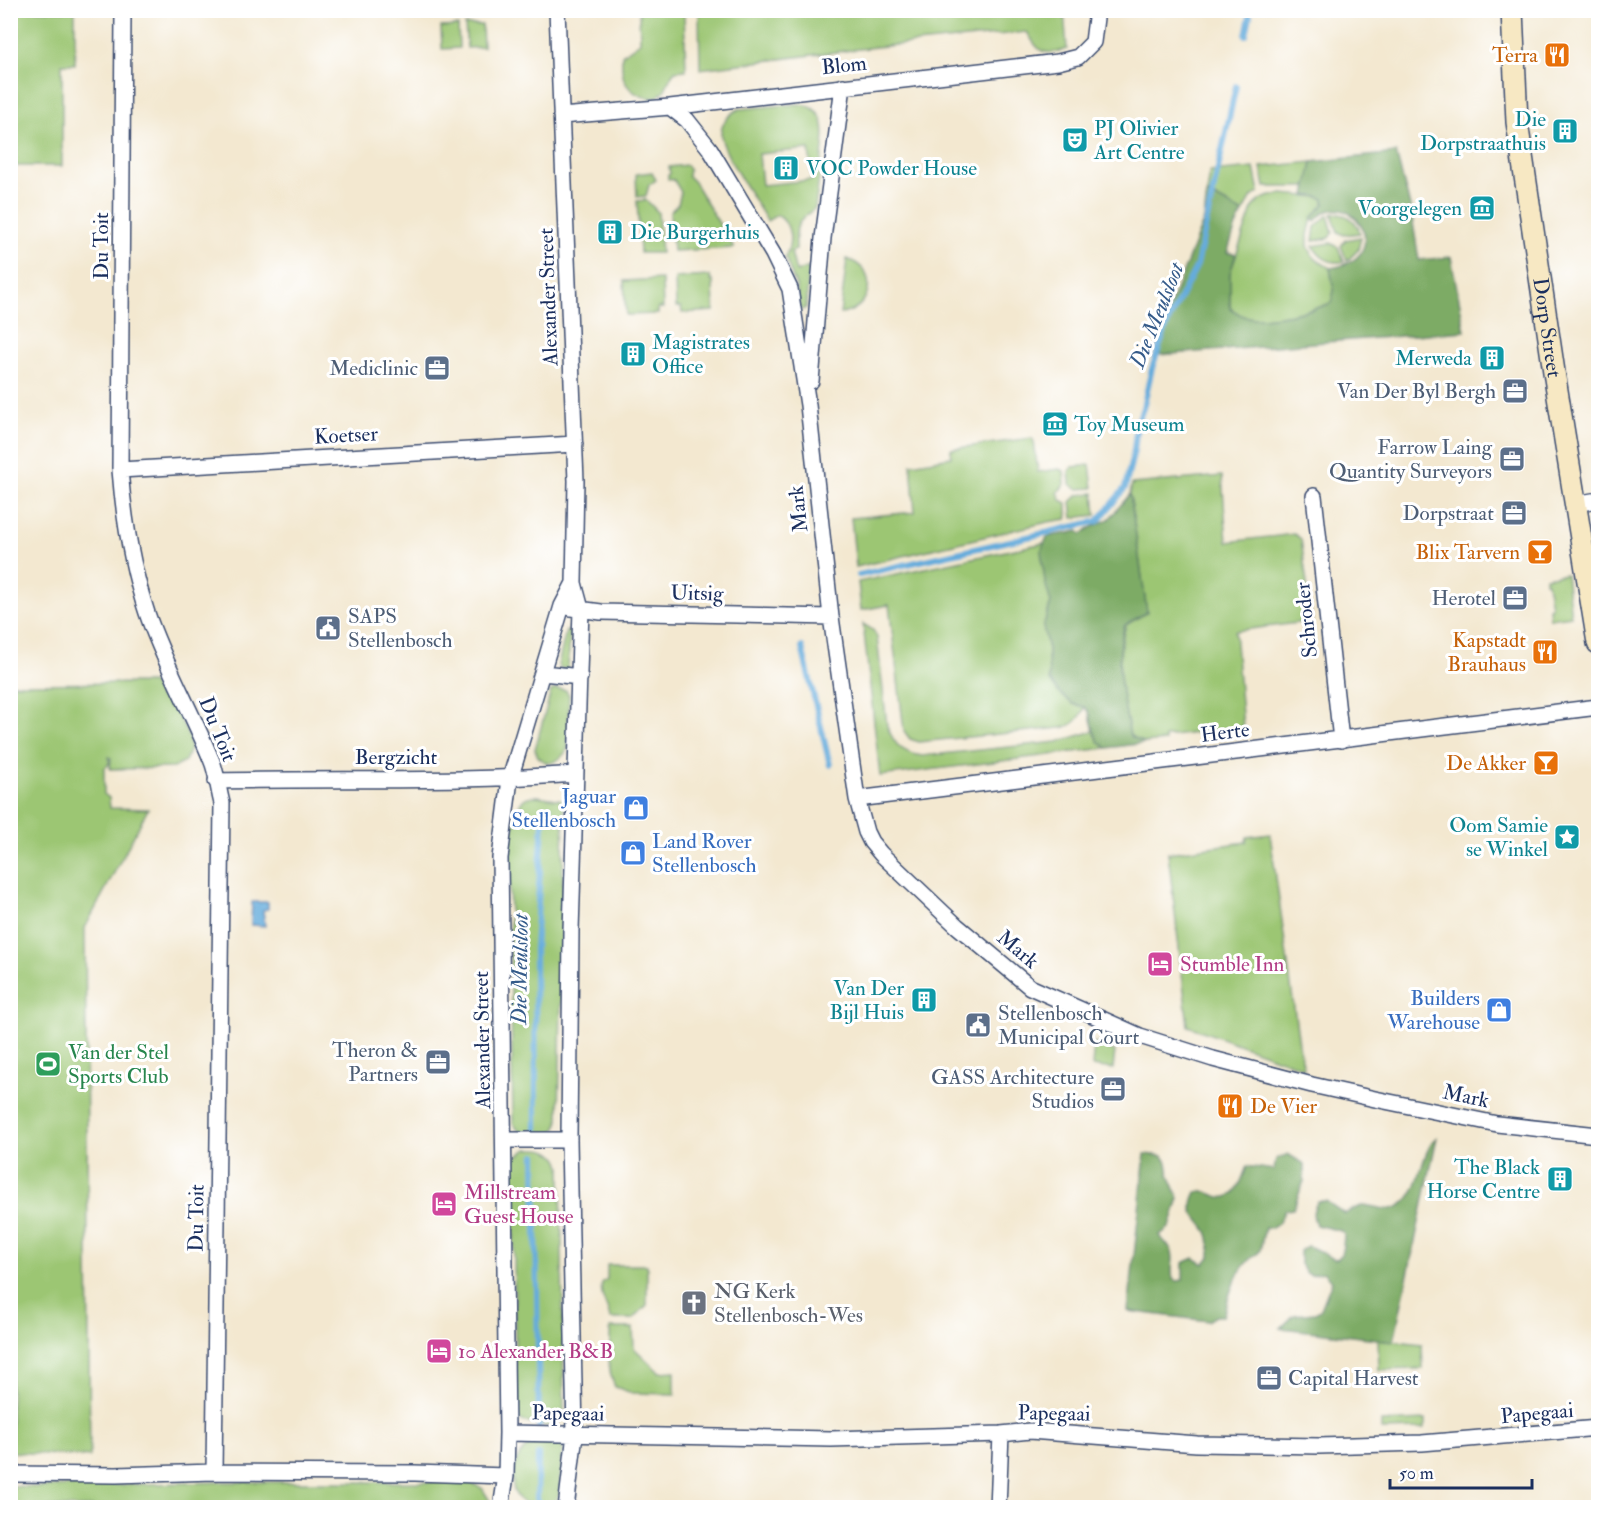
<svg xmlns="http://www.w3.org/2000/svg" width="1609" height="1518" font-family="'IM FELL Double Pica',serif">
<rect width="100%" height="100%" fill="#fff"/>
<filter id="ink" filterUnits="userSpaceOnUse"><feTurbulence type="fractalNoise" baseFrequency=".0167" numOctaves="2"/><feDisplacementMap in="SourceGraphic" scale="12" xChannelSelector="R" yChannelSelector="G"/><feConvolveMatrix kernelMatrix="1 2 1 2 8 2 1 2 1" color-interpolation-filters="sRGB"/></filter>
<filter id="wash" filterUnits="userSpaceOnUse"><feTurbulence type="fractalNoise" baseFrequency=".008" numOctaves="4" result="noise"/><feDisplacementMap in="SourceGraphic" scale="24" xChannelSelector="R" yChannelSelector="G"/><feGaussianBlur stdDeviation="1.35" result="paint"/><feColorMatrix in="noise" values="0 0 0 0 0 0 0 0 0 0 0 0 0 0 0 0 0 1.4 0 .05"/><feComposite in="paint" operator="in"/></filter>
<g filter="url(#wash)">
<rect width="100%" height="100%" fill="#f3e8d0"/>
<!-- green -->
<path fill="#9cc673" stroke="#5c7a68" stroke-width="1.5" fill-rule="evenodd" d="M11 10 75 11V64H62V166H11Z
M639 11H684L686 70 675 71C669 77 668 86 663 92 651 105 628 93 624 79 621 72 622 63 622 55L640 42Z
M699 11H1064L1067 49C1042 57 1039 52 1027 32L876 47 700 69Z
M465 25H482L483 47 467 48Z
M458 26 459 48 442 49 441 27Z
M797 104C832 106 824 140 821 164 819 179 817 193 815 208 796 223 795 225 796 249L791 252 796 272 809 267 806 308 802 310 800 308 796 286 785 257C792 244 793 224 777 215L767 221C757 203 721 152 721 134 721 123 729 114 739 109ZM809 149 812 180 762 185 759 154Z
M1312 162 1309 183 1305 187H1265L1261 167Z
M686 165 689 169 688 176 694 182 734 248 673 251 670 212 678 204 681 192 674 180 668 179V175L670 174 669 167Z
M1254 168 1259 192 1252 197 1243 213 1207 193 1210 172Z
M652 172 656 180 649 185 646 196 637 197 636 174Z
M1282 194 1319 197 1324 199V204L1312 218 1308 235V246L1314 258 1330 268 1334 291 1331 303C1311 311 1267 321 1247 317 1241 316 1235 311 1230 308V273L1252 209C1260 197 1269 196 1282 194Z
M646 200 658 212 661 253H640L637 201Z
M1332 214C1346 213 1356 219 1360 233L1344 235 1338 232Z
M1328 215 1333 233 1330 238 1313 241 1315 227Z
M1361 237 1358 250 1347 261 1341 246 1345 240Z
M1331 243 1338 247 1344 262C1329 264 1320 258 1313 246Z
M847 259C880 269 873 310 840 314Z
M710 276 711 281H713L714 311 682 313 681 307H676L675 278Z
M662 279 663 308H658V314L626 315 624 281Z
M1032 438 1034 442 1038 472 1059 469 1064 471 1065 484 1058 492 1061 500 1067 503V519L1048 522 856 567 851 518 915 512 911 464 951 457V449Z
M1090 465 1093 488 1077 489 1070 484 1069 471 1072 467Z
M1222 476 1227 542 1294 534 1301 539 1312 621 1235 631 1243 727 1165 737V741L1145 743 1130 736C1123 696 1113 665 1126 625L1147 612 1130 494 1132 484Z
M1094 493 1096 515 1073 518 1071 502 1078 495Z
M1044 543 1042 562 1051 603 1043 626 1048 649 1049 679 1073 704 1085 707C1080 719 1074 726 1061 728L919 742 910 739 904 731 889 605 861 610 858 582Z
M1566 574 1571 616 1550 619 1549 608 1551 607 1547 582H1545V577Z
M863 624 873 630 877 637 887 726C895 746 901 752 922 756L1057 742 1094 731 1099 742 1107 748 880 776Z
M566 631 570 632 568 669 560 668 558 665Z
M152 683 159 697 170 698 189 738 190 749 185 761 174 768 110 769 111 758 109 757V764L104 769V794L109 798 110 808 148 809 85 928 90 1457 11 1452V684Z
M555 689 566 690 569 695 568 748C563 757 557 763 547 763L538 757 535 749 551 691Z
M537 796 563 800 564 805 559 1120 556 1129 551 1133 527 1134 518 1130 513 1123 509 863C511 848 513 811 523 800 527 796 533 796 537 796Z
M1270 834 1300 1051 1304 1068 1188 1026 1168 853 1246 842 1247 837Z
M1094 1043 1115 1051 1113 1069 1092 1066Z
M527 1149C542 1148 556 1149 561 1166L564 1409C563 1414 563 1419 558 1423 550 1428 524 1424 518 1418L516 1413 513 1167 515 1158Z
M607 1265H647V1305L633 1319H610C608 1305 599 1297 602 1283L607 1279Z
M610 1328H633L634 1348 659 1372 675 1371V1394L632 1393 615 1387C605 1364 611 1351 610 1328Z
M1378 1339 1422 1344 1423 1369 1379 1370Z
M1425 1420V1429L1381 1430V1422Z
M549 1441 563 1444 559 1495C555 1502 549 1507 541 1507 503 1509 507 1459 530 1445 535 1441 543 1442 549 1441Z
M224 1482H468L482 1488 490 1501 489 1508 11 1507V1486L36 1487Z"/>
<!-- forest -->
<path fill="#7dab65" stroke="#4c6d62" stroke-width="1.5" d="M1396 153 1411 210 1419 260 1451 257 1465 331 1160 355V331L1204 219 1207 193 1243 213 1236 226 1227 253 1236 254 1230 273V308C1235 311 1241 316 1247 317 1267 321 1312 311 1331 303L1334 291 1330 268C1400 258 1348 181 1315 221L1312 218 1324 204V199L1319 197 1305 195 1312 162Z
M1130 494 1147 612 1125 625C1113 664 1123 696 1130 736L1145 743 1107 748 1099 742 1094 731 1089 712 1085 707 1073 704 1059 693 1049 680 1048 649 1043 626 1051 603 1045 582 1041 551 1047 537C1058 534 1068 534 1078 531L1082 534 1088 529 1109 519Z
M1437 1137 1394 1341 1281 1328 1294 1315 1315 1313 1321 1309 1332 1281 1323 1272 1311 1275 1306 1273 1300 1264V1251L1307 1246C1329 1251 1342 1278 1344 1234L1341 1231 1316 1225C1312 1216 1312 1210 1318 1201H1326L1345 1214C1350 1211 1356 1207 1362 1206 1373 1204 1385 1212 1395 1208 1424 1197 1417 1155 1437 1137Z
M1145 1154 1163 1156 1167 1162 1169 1175 1179 1198 1170 1227 1160 1235C1163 1243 1170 1244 1172 1252 1175 1259 1170 1269 1173 1278L1177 1281 1183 1280V1263L1194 1258 1204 1264 1210 1257C1210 1249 1211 1240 1207 1232 1198 1216 1185 1214 1196 1192 1206 1190 1210 1194 1220 1197 1237 1201 1242 1178 1247 1166L1274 1170 1276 1159 1288 1154 1304 1164V1181L1293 1209 1285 1210 1278 1224 1272 1228 1265 1227 1260 1251C1257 1255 1252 1256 1249 1260 1234 1275 1229 1296 1223 1316H1216L1208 1321 1128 1311Z"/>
<!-- water -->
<path fill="#65acdc" stroke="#406e9d" stroke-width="1.5" d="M252 902H268V909L263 910 265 926 251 925Z"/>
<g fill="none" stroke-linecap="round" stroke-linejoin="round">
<!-- stream -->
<path stroke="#65acdc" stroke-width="6" d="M1246 35 1250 16
M859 575 1098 521 1125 488 1134 450 1137 424 1143 408 1152 368 1168 322 1197 265 1236 86
M802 647 830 765
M536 1132 535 949 543 823 549 808
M535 1155 539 1427
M537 1501 538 1455"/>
</g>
</g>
<g filter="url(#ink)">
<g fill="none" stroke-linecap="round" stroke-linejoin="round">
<defs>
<path id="street" d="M123 10 120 470C124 520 131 565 147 613 164 663 191 710 211 759 217 772 218 789 222 803L214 1472
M557 10 576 481 574 583 581 609 571 931 569 1140 575 1434 566 1508
M670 107 687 120 710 149 773 254 790 289 808 405 831 617 857 799 866 832 871 842 881 854 957 926 1030 987 1140 1036 1213 1059 1312 1085 1375 1099 1497 1124 1598 1135
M561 116 670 107 1058 62 1078 57 1093 42 1097 10
M811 381 823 238 843 86
M120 470 575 444
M1314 496 1341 740
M1575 504 1598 500
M571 608 601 612 831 617
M543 673 580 677
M216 781C336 778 456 783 575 774
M857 799 1598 707
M504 1140H569
M507 1433 831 1439 1001 1434 1030 1431 1197 1444 1319 1446 1422 1443 1598 1428
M10 1474 116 1475 214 1472 415 1473 506 1476
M501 1508 506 1476 507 1433 500 858 510 779 562 606 574 583
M998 1508 1001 1434"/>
<g id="secondary">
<path id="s1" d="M1512 10 1517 122 1554 372 1598 643"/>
</g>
</defs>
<!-- street casing -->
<use href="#street" stroke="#3b4b6f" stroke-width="18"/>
<!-- secondary casing -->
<use href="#secondary" stroke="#3b4b6f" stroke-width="24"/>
<!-- street -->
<use href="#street" stroke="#fff" stroke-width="15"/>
<!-- secondary -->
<use href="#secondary" stroke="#f7e8c3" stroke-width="21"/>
</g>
</g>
<!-- icons -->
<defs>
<symbol id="restaurant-square" viewBox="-11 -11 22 22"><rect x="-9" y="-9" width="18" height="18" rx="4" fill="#e8710a" stroke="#fff"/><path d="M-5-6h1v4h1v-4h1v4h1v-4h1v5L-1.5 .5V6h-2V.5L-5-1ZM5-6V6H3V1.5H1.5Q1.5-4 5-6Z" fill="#fff"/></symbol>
<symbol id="building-square" viewBox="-11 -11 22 22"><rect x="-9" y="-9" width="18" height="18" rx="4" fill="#0f9aa8" stroke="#fff"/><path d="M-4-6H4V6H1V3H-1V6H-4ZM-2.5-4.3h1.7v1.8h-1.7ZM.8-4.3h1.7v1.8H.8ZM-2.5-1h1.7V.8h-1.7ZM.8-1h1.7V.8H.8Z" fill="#fff"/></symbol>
<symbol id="theatre-square" viewBox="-11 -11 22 22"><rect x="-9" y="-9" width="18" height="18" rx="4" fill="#0f9aa8" stroke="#fff"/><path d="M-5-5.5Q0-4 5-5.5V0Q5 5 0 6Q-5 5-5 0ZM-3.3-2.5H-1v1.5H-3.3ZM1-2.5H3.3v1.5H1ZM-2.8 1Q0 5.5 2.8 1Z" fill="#fff"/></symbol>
<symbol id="museum-square" viewBox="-11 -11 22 22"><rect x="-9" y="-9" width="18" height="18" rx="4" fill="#0f9aa8" stroke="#fff"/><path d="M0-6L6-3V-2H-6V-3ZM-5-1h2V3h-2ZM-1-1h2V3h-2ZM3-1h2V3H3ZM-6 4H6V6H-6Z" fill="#fff"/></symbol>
<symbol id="office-square" viewBox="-11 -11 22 22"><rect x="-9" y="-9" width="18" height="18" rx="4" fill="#5c6f8a" stroke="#fff"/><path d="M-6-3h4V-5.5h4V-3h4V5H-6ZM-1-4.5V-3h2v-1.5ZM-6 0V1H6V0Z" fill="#fff"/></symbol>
<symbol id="bar-square" viewBox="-11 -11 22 22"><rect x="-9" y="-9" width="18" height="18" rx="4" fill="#e8710a" stroke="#fff"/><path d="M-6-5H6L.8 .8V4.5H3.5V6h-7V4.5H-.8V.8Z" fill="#fff"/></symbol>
<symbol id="civic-square" viewBox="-11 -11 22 22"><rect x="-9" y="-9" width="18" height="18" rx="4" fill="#5c6f8a" stroke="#fff"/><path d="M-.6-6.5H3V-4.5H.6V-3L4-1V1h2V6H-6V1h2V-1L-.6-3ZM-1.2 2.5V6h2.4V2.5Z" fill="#fff"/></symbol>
<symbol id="shop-square" viewBox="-11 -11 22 22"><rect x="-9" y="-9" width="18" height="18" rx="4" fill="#3f7fe0" stroke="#fff"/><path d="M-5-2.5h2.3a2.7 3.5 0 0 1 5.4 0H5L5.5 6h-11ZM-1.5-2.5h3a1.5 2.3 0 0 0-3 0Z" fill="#fff"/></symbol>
<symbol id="sight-square" viewBox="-11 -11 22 22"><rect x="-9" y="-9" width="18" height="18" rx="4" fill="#0f9aa8" stroke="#fff"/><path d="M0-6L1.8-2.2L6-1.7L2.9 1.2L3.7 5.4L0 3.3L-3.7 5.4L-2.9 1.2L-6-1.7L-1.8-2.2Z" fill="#fff"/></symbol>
<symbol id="hotel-square" viewBox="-11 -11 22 22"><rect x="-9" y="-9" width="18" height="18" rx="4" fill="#d1479c" stroke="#fff"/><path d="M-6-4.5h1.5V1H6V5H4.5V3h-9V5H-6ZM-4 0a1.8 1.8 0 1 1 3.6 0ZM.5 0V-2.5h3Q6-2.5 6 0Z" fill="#fff"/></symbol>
<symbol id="stadium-square" viewBox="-11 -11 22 22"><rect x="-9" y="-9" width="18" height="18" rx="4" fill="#2e9e5b" stroke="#fff"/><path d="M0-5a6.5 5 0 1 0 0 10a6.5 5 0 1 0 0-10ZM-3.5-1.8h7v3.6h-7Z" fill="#fff"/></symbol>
<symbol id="church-square" viewBox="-11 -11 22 22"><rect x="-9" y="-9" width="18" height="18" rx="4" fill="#6b7280" stroke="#fff"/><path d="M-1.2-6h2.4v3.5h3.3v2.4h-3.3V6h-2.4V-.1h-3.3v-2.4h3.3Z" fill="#fff"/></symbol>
</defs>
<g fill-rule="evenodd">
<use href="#restaurant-square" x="1542" y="40" width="30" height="30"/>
<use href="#building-square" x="1550" y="116" width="30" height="30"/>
<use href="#theatre-square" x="1060" y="125" width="30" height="30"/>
<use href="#building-square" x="771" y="153" width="30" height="30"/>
<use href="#museum-square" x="1467" y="193" width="30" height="30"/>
<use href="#building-square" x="595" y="217" width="30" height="30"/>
<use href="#building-square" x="618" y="339" width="30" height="30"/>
<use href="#building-square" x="1477" y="343" width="30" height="30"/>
<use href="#office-square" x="422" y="353" width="30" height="30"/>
<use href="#office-square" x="1500" y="376" width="30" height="30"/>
<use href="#museum-square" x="1040" y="409" width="30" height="30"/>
<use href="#office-square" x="1497" y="444" width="30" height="30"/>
<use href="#office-square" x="1499" y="498" width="30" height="30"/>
<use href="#bar-square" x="1525" y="537" width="30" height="30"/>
<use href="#office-square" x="1500" y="583" width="30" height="30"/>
<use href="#civic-square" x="313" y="613" width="30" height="30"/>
<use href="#restaurant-square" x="1530" y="637" width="30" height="30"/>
<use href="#bar-square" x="1531" y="748" width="30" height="30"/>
<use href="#shop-square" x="621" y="793" width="30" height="30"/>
<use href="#sight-square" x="1552" y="822" width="30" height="30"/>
<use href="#shop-square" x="618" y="838" width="30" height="30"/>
<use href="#hotel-square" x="1145" y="949" width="30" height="30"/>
<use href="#building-square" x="909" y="985" width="30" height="30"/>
<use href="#shop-square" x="1484" y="995" width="30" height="30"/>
<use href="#civic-square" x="963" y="1010" width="30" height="30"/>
<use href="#office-square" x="423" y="1047" width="30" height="30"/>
<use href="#stadium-square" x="33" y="1049" width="30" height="30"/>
<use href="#office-square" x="1098" y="1074" width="30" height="30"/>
<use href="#restaurant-square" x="1215" y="1091" width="30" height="30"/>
<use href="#building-square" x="1545" y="1164" width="30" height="30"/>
<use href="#hotel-square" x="429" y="1189" width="30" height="30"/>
<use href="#church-square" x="679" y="1288" width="30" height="30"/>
<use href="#hotel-square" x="424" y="1336" width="30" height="30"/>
<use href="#office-square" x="1254" y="1363" width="30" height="30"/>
</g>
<g text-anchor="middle" stroke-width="6" stroke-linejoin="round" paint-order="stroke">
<!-- food labels -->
<g font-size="21" fill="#c56008" stroke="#fff" text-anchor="end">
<text x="1538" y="62">Terra</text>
<text x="1520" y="559">Blix Tarvern</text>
<text x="1526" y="647">Kapstadt<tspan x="1526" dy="24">Brauhaus</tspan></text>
<text x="1526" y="770">De Akker</text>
<text x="1250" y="1113" text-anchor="start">De Vier</text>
</g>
<!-- street labels -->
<g font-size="21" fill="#1b2f5e" stroke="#fff">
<text transform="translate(844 65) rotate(-6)" y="7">Blom</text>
<text transform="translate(101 246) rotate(-90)" y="7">Du Toit</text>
<text transform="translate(548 297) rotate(-92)" y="7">Alexander Street</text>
<text dy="7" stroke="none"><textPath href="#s1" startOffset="320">Dorp Street</textPath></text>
<text transform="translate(346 435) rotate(-3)" y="7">Koetser</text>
<text transform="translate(798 509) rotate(-96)" y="7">Mark</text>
<text transform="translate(697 593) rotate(1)" y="7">Uitsig</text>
<text transform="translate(1306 620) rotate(-96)" y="7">Schroder</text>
<text transform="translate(218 729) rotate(68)" y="7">Du Toit</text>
<text transform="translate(1225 732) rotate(-7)" y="7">Herte</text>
<text x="396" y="764">Bergzicht</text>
<text transform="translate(1018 949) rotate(40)" y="7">Mark</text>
<text transform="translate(482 1040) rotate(-91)" y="7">Alexander Street</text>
<text transform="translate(1466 1096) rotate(12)" y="7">Mark</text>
<text transform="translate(196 1218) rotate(-89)" y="7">Du Toit</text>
<text transform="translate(568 1413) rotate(1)" y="7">Papegaai</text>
<text transform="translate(1054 1413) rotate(1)" y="7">Papegaai</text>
<text transform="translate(1537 1413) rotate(-5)" y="7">Papegaai</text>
</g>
<!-- culture labels -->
<g font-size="21" fill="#0d838f" stroke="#fff" text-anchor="end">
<text x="1546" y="126">Die<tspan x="1546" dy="24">Dorpstraathuis</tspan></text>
<text x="1094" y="135" text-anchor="start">PJ Olivier<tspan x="1094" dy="24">Art Centre</tspan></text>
<text x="806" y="175" text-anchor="start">VOC Powder House</text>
<text x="1462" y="215">Voorgelegen</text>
<text x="630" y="239" text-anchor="start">Die Burgerhuis</text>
<text x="652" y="349" text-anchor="start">Magistrates<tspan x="652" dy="24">Office</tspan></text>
<text x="1472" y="365">Merweda</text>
<text x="1074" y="431" text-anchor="start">Toy Museum</text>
<text x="1548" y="832">Oom Samie<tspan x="1548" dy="24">se Winkel</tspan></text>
<text x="904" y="995">Van Der<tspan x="904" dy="24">Bijl Huis</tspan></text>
<text x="1540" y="1174">The Black<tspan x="1540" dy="24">Horse Centre</tspan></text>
</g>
<!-- service labels -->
<g font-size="21" fill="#4e5e75" stroke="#fff" text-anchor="end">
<text x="418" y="375">Mediclinic</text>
<text x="1496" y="398">Van Der Byl Bergh</text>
<text x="1492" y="454">Farrow Laing<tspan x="1492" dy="24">Quantity Surveyors</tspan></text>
<text x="1494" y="520">Dorpstraat</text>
<text x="1496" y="605">Herotel</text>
<text x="348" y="623" text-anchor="start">SAPS<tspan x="348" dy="24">Stellenbosch</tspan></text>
<text x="998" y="1020" text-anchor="start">Stellenbosch<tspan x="998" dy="24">Municipal Court</tspan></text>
<text x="418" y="1057">Theron &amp;<tspan x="418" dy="24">Partners</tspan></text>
<text x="1094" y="1084">GASS Architecture<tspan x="1094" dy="24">Studios</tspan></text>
<text x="1288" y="1385" text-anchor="start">Capital Harvest</text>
</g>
<!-- shop labels -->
<g font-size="21" fill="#366cbe" stroke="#fff" text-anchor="end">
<text x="616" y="803">Jaguar<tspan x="616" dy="24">Stellenbosch</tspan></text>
<text x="652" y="848" text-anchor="start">Land Rover<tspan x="652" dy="24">Stellenbosch</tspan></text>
<text x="1480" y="1005">Builders<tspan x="1480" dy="24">Warehouse</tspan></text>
</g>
<!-- hotel labels -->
<g font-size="21" fill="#b23c85" stroke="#fff" text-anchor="start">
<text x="1180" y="971">Stumble Inn</text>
<text x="464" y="1199">Millstream<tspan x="464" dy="24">Guest House</tspan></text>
<text x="458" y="1358">10 Alexander B&amp;B</text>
</g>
<!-- leisure labels -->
<g font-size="21" fill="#27864d" stroke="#fff" text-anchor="start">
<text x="68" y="1059">Van der Stel<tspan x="68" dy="24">Sports Club</tspan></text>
</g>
<!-- worship labels -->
<g font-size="21" fill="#5b616d" stroke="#fff" text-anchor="start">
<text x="714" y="1298">NG Kerk<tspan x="714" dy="24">Stellenbosch-Wes</tspan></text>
</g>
<!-- water labels -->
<g font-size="22" font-style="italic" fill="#355b8a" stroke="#fff">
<text transform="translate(1156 315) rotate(-68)" y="8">Die Meulsloot</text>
<text transform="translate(519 969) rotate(-89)" y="8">Die Meulsloot</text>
</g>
</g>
<!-- margin -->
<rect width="1609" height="1518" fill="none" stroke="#fff" stroke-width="36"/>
<!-- scale -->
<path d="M1390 1479v9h142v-9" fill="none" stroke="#1b2f5e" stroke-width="3"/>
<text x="1399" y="1479" font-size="18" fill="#1b2f5e" stroke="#ffffff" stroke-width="4.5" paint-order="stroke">50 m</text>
</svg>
